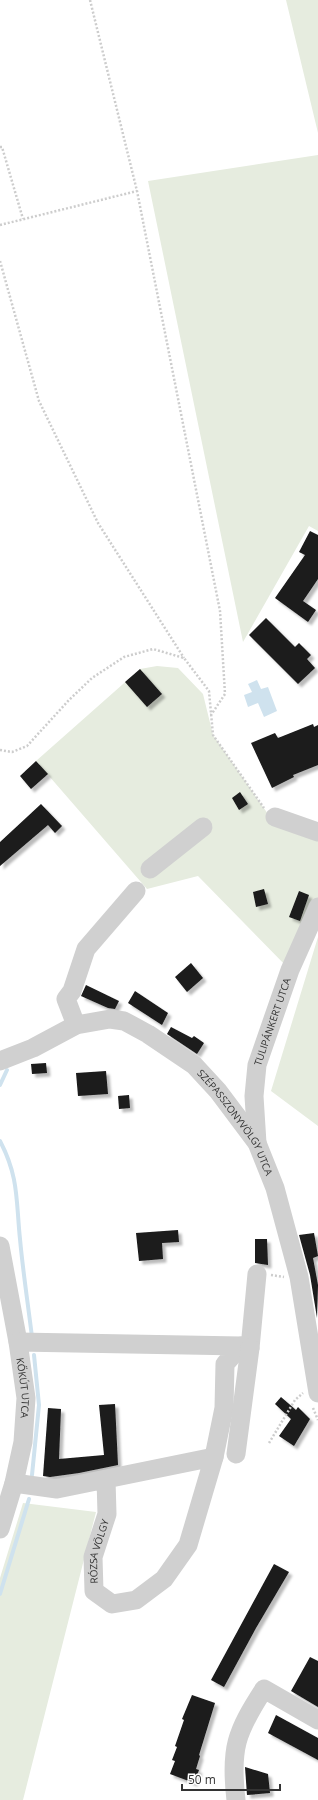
<svg xmlns="http://www.w3.org/2000/svg" width="318" height="1800" font-family="'Open Sans',sans-serif">
<defs>
<filter id="shadow"><feDropShadow dx="3.5" dy="3.5" stdDeviation="1" flood-color="#0004"/></filter>
</defs>
<rect width="100%" height="100%" fill="#fff"/>
<!-- green -->
<path fill="#e6ecdf" d="M286 0H318V133Z
M318 155V531L309 526 243 642 148 181Z
M157 666 178 668 203 694 213 735 268 814 318 832V907L290 970 198 876 147 889 36 761 140 669Z
M318 937V1126L271 1091Z
M23 1503 96 1512 23 1800H0V1578Z"/>
<!-- water -->
<path fill="#cfe2ee" d="M257 680 261 689 268 687 277 711 264 717 258 703 248 707 244 695 252 692 248 684Z"/>
<g fill="none" stroke-linecap="round" stroke-linejoin="round">
<!-- stream -->
<path stroke="#cfe2ee" stroke-width="4" d="M0 1085 7 1070
M0 1141C19 1177 16 1201 20 1239 23 1272 28 1304 32 1337
M32 1475 39 1405 34 1355
M0 1594 29 1499"/>
</g>
<!-- building -->
<path fill="#1a1a1a" filter="url(#shadow)" d="M310 531 318 535V579L303 601 316 610 308 622 275 598 305 555 299 552Z
M266 618 295 647 299 643 311 655 307 659 315 668 298 684 249 635Z
M140 669 162 694 147 707 125 682Z
M313 724 314 727 318 725V765L293 775 294 777 272 788 251 743 275 733 278 738Z
M36 761 48 774 31 789 20 776Z
M240 792 248 804 239 810 232 798Z
M41 804 62 826 55 833 48 825 0 866V842Z
M264 889 268 904 256 907 253 892Z
M299 891 309 895 300 921 289 917Z
M191 963 203 978 187 992 175 977Z
M86 985 119 1001 115 1009 108 1008 81 996Z
M135 991 168 1013 162 1025 128 1003Z
M171 1027 192 1038 194 1036 204 1043 197 1054 167 1034Z
M46 1063 47 1073 32 1074 31 1064Z
M106 1071 108 1094 78 1096 76 1073Z
M129 1095 130 1108 119 1109 118 1096Z
M178 1230 179 1242 162 1243 163 1259 139 1261 136 1233Z
M314 1233 318 1256 313 1258 318 1285 317 1318 310 1275 299 1235Z
M255 1239H267L268 1265 255 1263Z
M281 1397 296 1410 298 1407 310 1419 294 1446 279 1436 291 1419 275 1404Z
M115 1404 118 1465 79 1473 50 1477 43 1476 48 1408 61 1409 59 1459 104 1455 99 1405Z
M274 1564 289 1572 256 1628 224 1687 211 1680Z
M310 1657 318 1661V1707L291 1691Z
M192 1695 215 1703 199 1755 200 1756 196 1769 199 1770 194 1783 170 1774 175 1761 172 1760 177 1747 175 1746 184 1720 182 1719Z
M276 1715 318 1738V1760L268 1733Z
M245 1767 268 1774 270 1793 247 1795Z"/>
<g fill="none" stroke-linecap="round" stroke-linejoin="round">
<!-- path -->
<path stroke="#cdcdcd" stroke-width="2.5" stroke-dasharray="2 2" stroke-linecap="butt" d="M90 0 137 191 220 611 225 694 211 715
M0 147H2L23 219
M0 225 137 191
M0 261 39 401 98 523 184 658
M0 750 12 752 27 746 69 700 92 678 124 657 153 649 184 658 209 691 213 735 264 808
M271 1275 284 1277
M313 1408 318 1420
M269 1443 295 1400 303 1393"/>
<!-- minor -->
<g stroke="#d0d0d0" stroke-width="19">
<path d="M275 817 318 832"/>
<path d="M150 869 203 827"/>
<path d="M76 1025 66 999 72 991 86 949 136 891"/>
<path id="s1" d="M0 1061 33 1048 76 1025 110 1019 124 1021 148 1034 194 1065 218 1091 257 1143 275 1188 299 1277 318 1393"/>
<path id="s2" d="M257 1143 254 1096 257 1065 290 970 318 907"/>
<path id="s3" d="M0 1246 18 1342 26 1398 23 1442 14 1483 0 1529"/>
<path d="M18 1342 241 1346 225 1364 224 1408 214 1457"/>
<path d="M241 1346 250 1348 257 1274"/>
<path d="M236 1454 250 1348"/>
<path id="s4" d="M14 1483 57 1489 214 1457 188 1545 164 1579 136 1600 112 1604 94 1591 93 1557 107 1514 106 1479"/>
<path d="M236 1800C230 1749 236 1732 264 1689L318 1720"/>
</g>
</g>
<g text-anchor="middle" stroke-width="4" stroke-linejoin="round" paint-order="stroke">
<!-- street labels -->
<g font-size="10" fill="#333" stroke="#fff">
<text dy="4" stroke="none"><textPath href="#s2" startOffset="124">TULIPÁNKERT UTCA</textPath></text>
<text dy="4" stroke="none"><textPath href="#s1" startOffset="287">SZÉPASSZONYVÖLGY UTCA</textPath></text>
<text dy="4" stroke="none"><textPath href="#s3" startOffset="144">KŐKÚT UTCA</textPath></text>
<text dy="4" stroke="none"><textPath href="#s4" startOffset="459">RÓZSA VÖLGY</textPath></text>
</g>
</g>
<!-- scale -->
<path d="M182 1784v6h98v-6" fill="none" stroke="#333333" stroke-width="2"/>
<text x="188" y="1784" font-size="12" fill="#333333" stroke="#ffffff" stroke-width="3" paint-order="stroke">50 m</text>
</svg>
